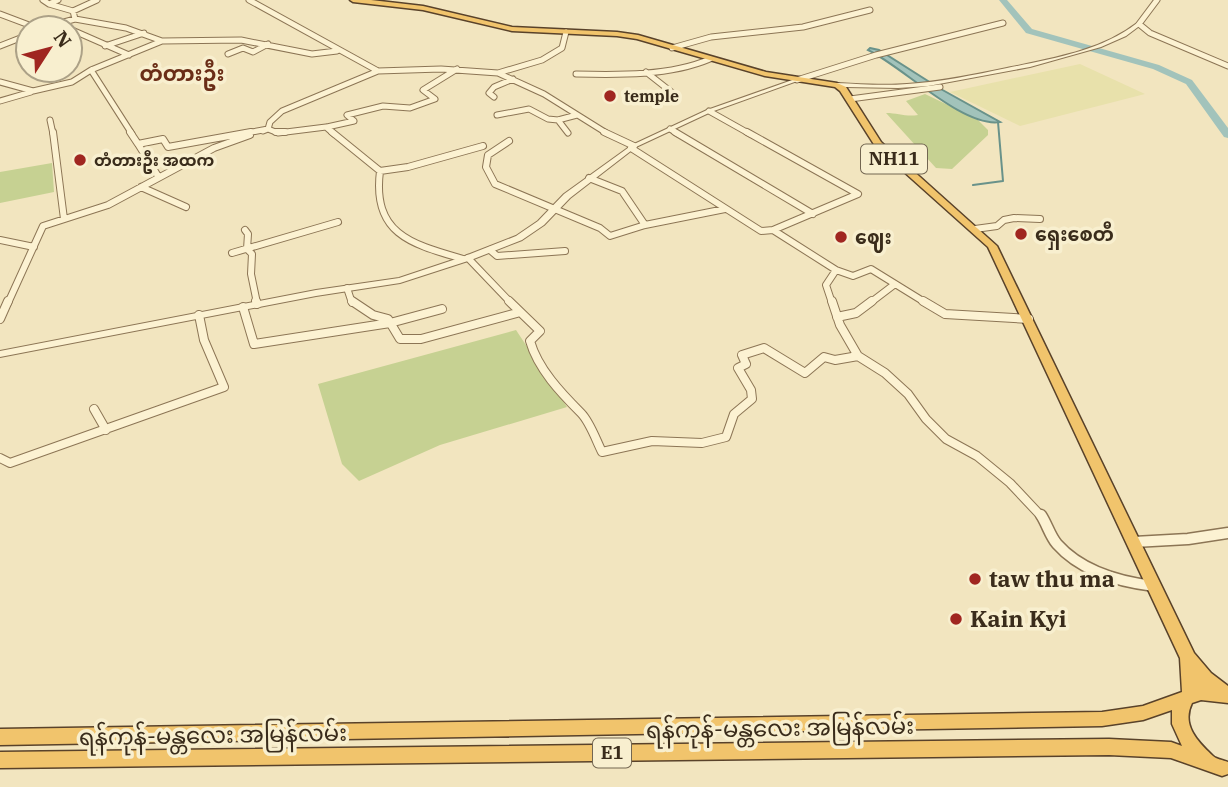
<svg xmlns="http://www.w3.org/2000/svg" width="1228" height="787" font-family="'IBM Plex Serif','Noto Sans Myanmar',serif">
<rect width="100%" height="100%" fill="#f2e5bf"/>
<!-- farmland -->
<path fill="#e8e1ab" d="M1080 64 1145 94 1020 126 950 92Z"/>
<!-- green -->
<path fill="#c6d192" d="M925 94 977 119 988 130V135L952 169 936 168 886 113C898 113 906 117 918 115L906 101Z
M52 163 54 192 0 203V172Z
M516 330 567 407 440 445 359 481 342 464 318 384Z"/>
<!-- water -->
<path fill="#a2c3bb" stroke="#69928a" stroke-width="2" d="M870 48 879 50 939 88 1000 122C963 128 902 66 868 50Z"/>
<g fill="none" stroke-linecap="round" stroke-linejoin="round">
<!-- stream -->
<path stroke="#69928a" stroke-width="2" d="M973 185 1003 181 998 122"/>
<!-- river -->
<path fill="#a2c3bb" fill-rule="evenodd" d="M999 0H1007L1032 29 1159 65 1192 80 1228 128V138L1224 137 1186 84 1153 69 1026 33Z"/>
<defs>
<path id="minor-far3" d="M43 0 49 4 58 0
M97 0 73 11 75 19 126 28 162 41 241 40 312 54 337 51
M249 0 378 71 441 69 498 73 544 94 608 134
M1157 0 1139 24 1150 33 1228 66
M49 4 73 11
M0 14 37 28
M42 28 75 19
M72 30 129 55
M0 46 28 35
M105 46 144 33
M672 48 711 37 803 27 870 10
M228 54 243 48 253 52 268 44
M91 70 132 134
M646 72 674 94
M498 73 542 60 562 48 566 32
M576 74C619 75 670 76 710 59
M797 80 876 55 1003 23
M0 82 33 91 72 82 91 70 162 41
M494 97 489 93 494 87 513 79
M850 99 940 87
M0 101 31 92
M709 111 750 134
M497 115 529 109 548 119 558 120 577 115
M50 120 53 134
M558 120 568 133
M327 127 354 121 347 115 383 106 410 108 435 99 423 90 457 69
M670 129 678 134
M263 131 268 129 270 122 282 111 378 71
M241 134 268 129 278 133 326 127 334 134"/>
<path id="minor-far2" d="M53 132 64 219
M130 132 138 144 163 139 168 147 251 132
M276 132H285
M332 132 380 171C372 234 411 244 463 259
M604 132 634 146
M675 132 813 214
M747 132 858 194 773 230
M509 141 488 155 486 167 495 184 600 228 610 236 645 225 725 209
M138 144 158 176
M631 148 761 231 773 230 836 270 853 276 871 269 926 303
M380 171 408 167 483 146
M589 178 622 191 645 225
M141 187 186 207
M975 229 997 226 1004 220 1014 218 1040 219
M245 230 248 234 247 249 252 254 251 274 257 303
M0 240 34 247
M490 250 497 256 565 251
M232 253 338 222
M468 258 511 303
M347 288 352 303
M8 303 43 226 108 205 214 148 250 135
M832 303 826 285 836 270
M870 303 895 284"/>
<path id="minor-far1" d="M256 301 257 304
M352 301 373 315 388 319 400 339H421L517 313
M509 301 540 331 530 341C538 369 561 393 581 413 590 422 596 440 602 452L652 441 702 443 726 437 734 414 752 399 751 390 738 368 746 364 742 355 764 348 805 373 824 357 835 360 858 356
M832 301 840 325 858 356 885 373 908 394 926 419 946 439 977 456 1010 483 1042 517
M923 301 945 314 1029 319
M243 307 254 344 390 323 442 309
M837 317 856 313 872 301
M0 319 8 301
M94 409 106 430
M0 458 10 463 224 387 204 340 199 315"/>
<path id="minor" d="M1041 515C1047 524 1050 536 1057 544 1081 571 1120 582 1154 586
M1134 542 1188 539 1228 533"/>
<path id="tertiary" d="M1137 23 1142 24 1126 36 1101 47 1030 67 928 86 898 88 846 87H837L834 85 837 83C860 84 883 86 907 84 940 82 974 75 1007 68 1051 59 1101 51 1137 23Z
M795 79 800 80 711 112 636 147 570 198 544 225 522 240 471 260 400 283 316 296 0 357V351L316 290 399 278 465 256 516 236 538 221 564 194 632 145 707 110Z"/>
<path id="trunk" d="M350 0H371L423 6 512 27 617 32 638 35 766 72 837 83 846 87 881 142 997 246 1194 653 1211 673 1228 686V703L1201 700 1192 703C1181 725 1198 742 1213 756 1216 759 1223 760 1228 762V774L1222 776 1171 758 1109 755 0 768V752L1109 739 1171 742 1182 746 1172 724V710L1143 720 1102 726 0 745V729L1102 712 1143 706 1182 692 1180 658 988 247 875 146 840 91 835 87 765 76 637 39 617 36 512 31 423 10 353 2Z"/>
</defs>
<!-- minor-far3 casing -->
<use href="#minor-far3" stroke="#8c7555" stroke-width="7"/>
<!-- minor-far2 casing -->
<use href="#minor-far2" stroke="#8c7555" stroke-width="8"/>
<!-- minor-far1 casing -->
<use href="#minor-far1" stroke="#8c7555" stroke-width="10"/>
<!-- minor casing -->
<use href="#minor" stroke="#8c7555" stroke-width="13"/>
<!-- tertiary casing -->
<use href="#tertiary" stroke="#8c7555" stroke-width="2"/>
<!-- trunk casing -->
<use href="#trunk" stroke="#59422a" stroke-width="3"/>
<!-- minor-far3 -->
<use href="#minor-far3" stroke="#fcf2d2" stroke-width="5"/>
<!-- minor-far2 -->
<use href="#minor-far2" stroke="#fcf2d2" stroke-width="6"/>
<!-- minor-far1 -->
<use href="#minor-far1" stroke="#fcf2d2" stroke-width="8"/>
<!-- minor -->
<use href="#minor" stroke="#fcf2d2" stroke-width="10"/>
<!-- tertiary -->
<use href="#tertiary" fill="#fcf2d2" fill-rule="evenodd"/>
<!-- trunk -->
<use href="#trunk" fill="#f1c46c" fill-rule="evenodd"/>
</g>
<!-- markers -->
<g fill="#a02620" stroke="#f8efcf" stroke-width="2.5">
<circle cx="610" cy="96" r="7"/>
<circle cx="80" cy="160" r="7"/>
<circle cx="1021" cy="234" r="7"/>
<circle cx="841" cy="237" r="7"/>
<circle cx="975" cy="579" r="7"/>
<circle cx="956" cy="619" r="7"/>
</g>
<g text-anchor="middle" stroke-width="7" stroke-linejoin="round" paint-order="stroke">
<!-- far-poi labels -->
<g font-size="16" font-weight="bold" fill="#3a2c1b" stroke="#f8efcf" text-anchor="start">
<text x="624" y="102">temple</text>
<text x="94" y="166">တံတားဦး အထက</text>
</g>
<!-- shield labels -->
<g fill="#f8efcf" stroke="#736651" stroke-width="2">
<rect x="861" y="144.5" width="66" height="29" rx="5"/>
<rect x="593" y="738.5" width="38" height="29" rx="5"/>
</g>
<g font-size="18" font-weight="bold" fill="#3a2c1b">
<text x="894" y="165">NH11</text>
<text x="612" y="759">E1</text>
</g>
<!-- poi labels -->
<g font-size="19" font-weight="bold" fill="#3a2c1b" stroke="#f8efcf" text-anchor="start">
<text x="1035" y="241">ရှေးစေတီ</text>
<text x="855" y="244">ဈေး</text>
</g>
<!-- far-district labels -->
<g font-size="21" font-weight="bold" fill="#6a2d17" stroke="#f8efcf">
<text x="182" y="81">တံတားဦး</text>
</g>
<!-- near-poi labels -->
<g font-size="23" font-weight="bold" fill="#3a2c1b" stroke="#f8efcf" text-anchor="start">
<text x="989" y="587">taw thu ma</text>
<text x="970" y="627">Kain Kyi</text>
</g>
<!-- near-street labels -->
<g font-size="23" fill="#3a2c1b" stroke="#f8efcf">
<text transform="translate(780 728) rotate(-1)" y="8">ရန်ကုန်-မန္တလေး အမြန်လမ်း</text>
<text transform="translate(213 735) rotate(-1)" y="8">ရန်ကုန်-မန္တလေး အမြန်လမ်း</text>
</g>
</g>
<!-- north arrow -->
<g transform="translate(49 49) rotate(54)"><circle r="33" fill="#f8efcf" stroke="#aca187" stroke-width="2"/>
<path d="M0-5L12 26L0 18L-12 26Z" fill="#a02620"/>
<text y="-10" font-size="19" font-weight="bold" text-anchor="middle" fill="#3a2c1b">N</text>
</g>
</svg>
